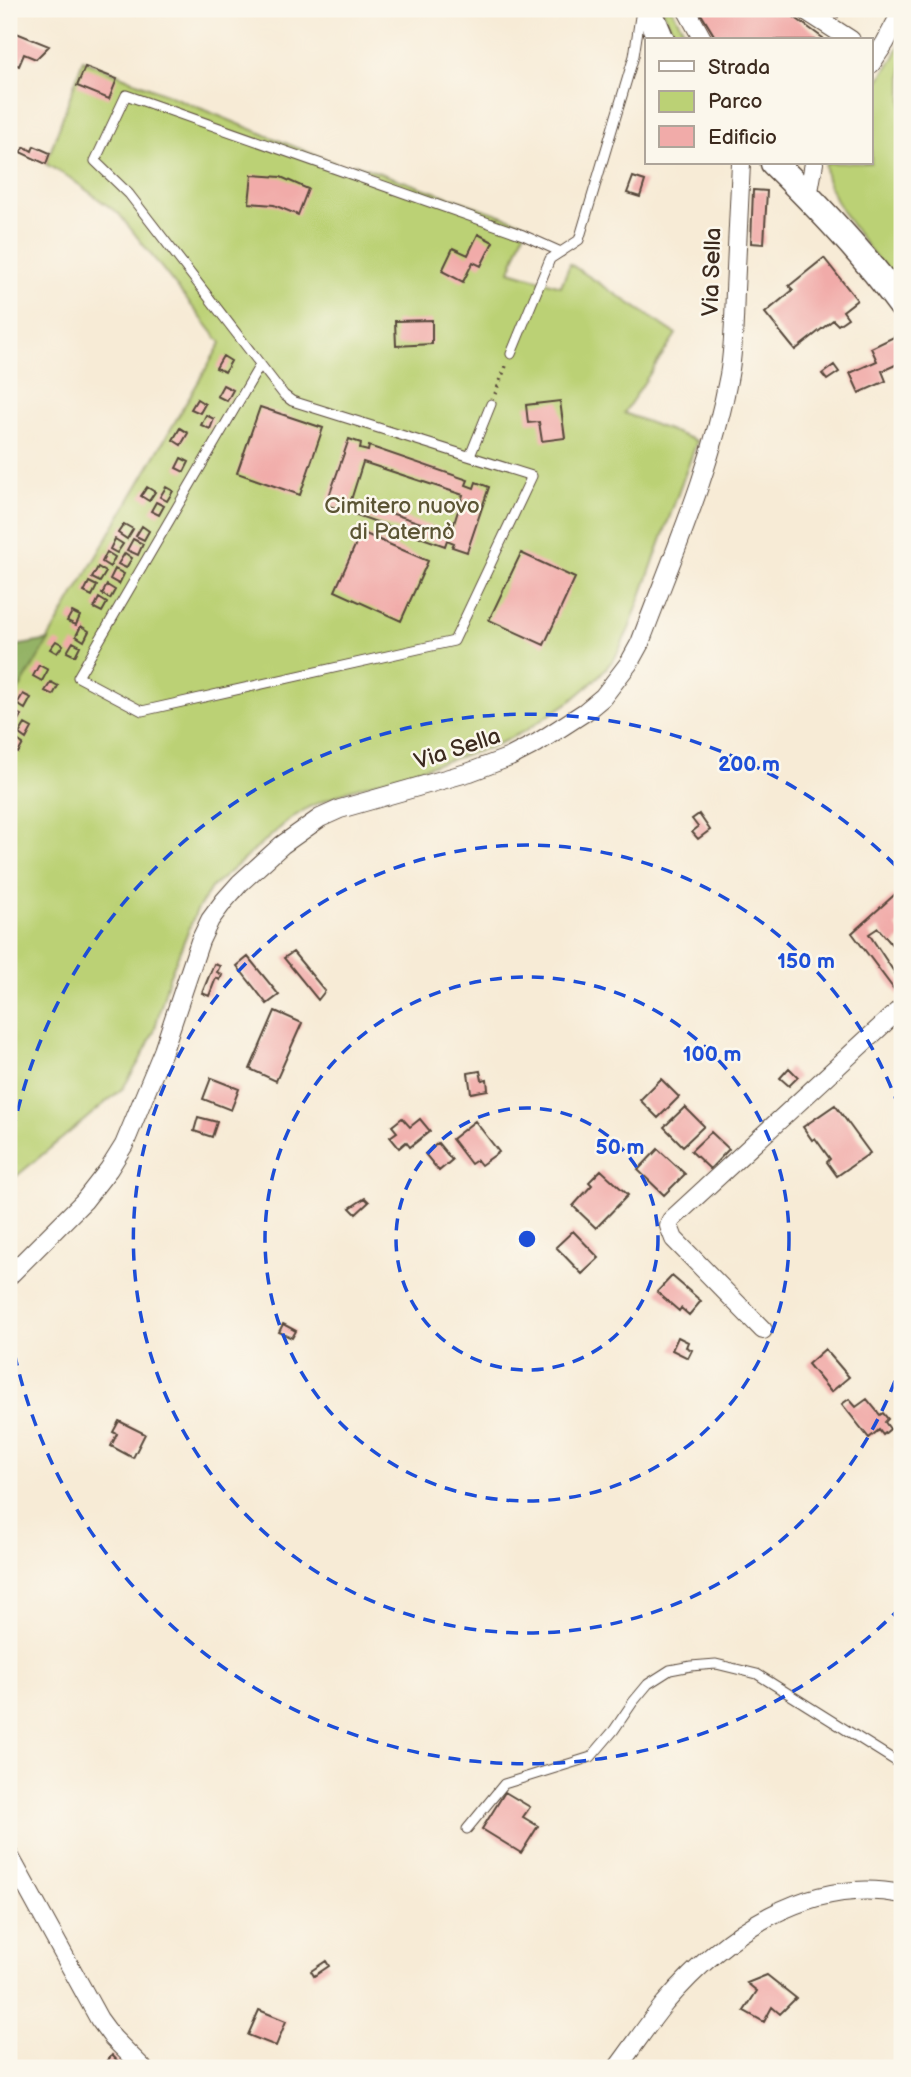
<svg xmlns="http://www.w3.org/2000/svg" width="911" height="2077" font-family="'Balsamiq Sans',sans-serif">
<rect width="100%" height="100%" fill="#fbf7ec"/>
<filter id="ink" filterUnits="userSpaceOnUse"><feTurbulence type="fractalNoise" baseFrequency=".0143" numOctaves="2"/><feDisplacementMap in="SourceGraphic" scale="14" xChannelSelector="R" yChannelSelector="G"/><feConvolveMatrix kernelMatrix="1 2 1 2 8 2 1 2 1" color-interpolation-filters="sRGB"/></filter>
<filter id="wash" filterUnits="userSpaceOnUse"><feTurbulence type="fractalNoise" baseFrequency=".00686" numOctaves="4" result="noise"/><feDisplacementMap in="SourceGraphic" scale="28" xChannelSelector="R" yChannelSelector="G"/><feGaussianBlur stdDeviation="1.57" result="paint"/><feColorMatrix in="noise" values="0 0 0 0 0 0 0 0 0 0 0 0 0 0 0 0 0 1.4 0 .05"/><feComposite in="paint" operator="in"/></filter>
<g filter="url(#wash)">
<rect width="100%" height="100%" fill="#f7ebd6"/>
<!-- green -->
<path fill="#bbd175" stroke="#7b7e4a" stroke-width="2" d="M662 9H672L689 40H677Z
M902 39V290C883 266 818 192 826 163H871V92L894 57Z
M83 60 351 170 354 164 527 224 510 271 561 286 570 264 676 334 624 413 697 441 629 629 615 658 595 680 572 700 525 731 492 747 350 790 309 807 289 820 211 888 196 912 169 977 154 1032 139 1062 123 1088 13 1179 9 1171V706L221 343 119 214 70 178 46 164Z"/>
<!-- forest -->
<path fill="#94b366" stroke="#686e42" stroke-width="2" d="M49 640 9 706V647Z"/>
<g id="blocks">
<!-- building -->
<path fill="#f1aba9" fill-rule="evenodd" d="M698 9H783L823 38 821 40H717Z
M818 9H841L838 17Z
M9 30 49 46 36 59 24 54 19 66 9 62Z
M85 67 117 79 109 99 77 86Z
M34 146 50 153 46 164 20 152 25 147 32 151Z
M252 175 281 177 308 189 298 215 274 205 249 203Z
M633 177 645 181 640 197 627 193Z
M753 190 767 191 764 244 751 243Z
M478 234 493 242 481 266 473 262 463 282 442 271 453 248 468 255Z
M824 258 857 300 843 311 848 318 838 325 833 320 795 350 765 313 793 290 789 286Z
M432 320V344L396 346 395 321Z
M902 333V362L882 371 886 381 859 393 850 373 877 361 871 348Z
M223 356 231 361 225 372 216 368Z
M834 365 839 372 827 380 822 374Z
M223 385 233 390 227 401 217 396Z
M197 399 205 404 200 413 191 409Z
M560 401 565 438 542 441 539 422 528 423 526 405Z
M260 407 323 428 300 495 237 473Z
M206 415 214 419 210 429 201 425Z
M180 428 188 433 181 445 173 440Z
M349 439 361 443 360 449 368 451 369 446 468 480 466 485 474 488 476 482 489 487 467 552 452 547 454 543 447 540 445 546 345 511 347 506 340 504 338 509 326 505ZM363 462 463 495 451 533 351 500Z
M181 458 189 462 184 472 176 468Z
M147 487 155 492 149 501 141 496Z
M166 487 173 491 167 501 160 497Z
M156 502 164 506 159 515 151 511Z
M124 524 133 529 127 539 118 533Z
M142 526 149 531 144 540 136 536Z
M361 532 428 561 401 621 335 591Z
M115 539 123 544 117 553 110 549Z
M133 539 143 544 138 555 127 550Z
M107 552 115 557 110 567 102 562Z
M125 553 132 558 126 568 118 564Z
M521 553 575 578 544 645 489 620Z
M98 567 106 572 100 582 92 578Z
M115 569 124 574 119 584 110 579Z
M89 582 97 586 92 596 84 592Z
M107 585 115 590 110 599 102 594Z
M99 598 107 603 102 612 94 608Z
M72 612 80 616 76 625 67 621Z
M81 626 89 631 84 641 76 636Z
M56 641 63 645 57 653 50 649Z
M73 642 80 646 75 656 67 652Z
M39 665 48 670 42 681 33 676Z
M51 682 58 686 53 695 45 691Z
M23 694 31 698 25 709 17 704Z
M12 710 21 715 15 725 9 721V716Z
M25 724 32 728 26 739 19 734Z
M16 739 23 744 18 753 11 748Z
M699 814 710 830 698 839 692 832 698 827 692 819Z
M902 888V925L900 923 896 927 902 934V938L893 946 878 928 869 934 902 984V1000L852 933Z
M293 952 325 991 318 1000 284 958Z
M248 957 279 995 267 1004 237 966Z
M214 964 220 966 217 972 222 975 220 980 216 978 209 996 202 993Z
M275 1011 302 1023 276 1081 250 1069Z
M789 1068 798 1077 789 1086 780 1078Z
M480 1071 482 1080 487 1079 488 1090 471 1093 468 1073Z
M211 1078 239 1089 231 1110 203 1099Z
M661 1079 679 1097 658 1118 640 1100Z
M835 1105 870 1153 837 1176 827 1162 830 1159 815 1138 812 1140 803 1127Z
M685 1107 704 1126 683 1146 664 1127Z
M198 1117 217 1122 212 1137 194 1131Z
M402 1118 410 1127 420 1119 430 1131 410 1147 406 1142 399 1148 390 1137 397 1132 392 1126Z
M475 1121 499 1152 481 1165 477 1160 471 1164 452 1139Z
M711 1132 729 1149 710 1169 691 1151Z
M438 1143 452 1160 439 1171 425 1154Z
M658 1149 685 1174 664 1195 638 1170Z
M601 1170 628 1195 596 1228 573 1206 592 1185 589 1182Z
M365 1198 369 1202 356 1214 350 1208Z
M573 1231 599 1258 582 1274 556 1247Z
M672 1276 701 1301 689 1315 681 1308 679 1311 657 1292Z
M283 1324 296 1331 292 1338 279 1332Z
M678 1337 688 1342 686 1347 692 1350 688 1358 672 1350Z
M825 1349 849 1377 831 1392 808 1364Z
M849 1399 856 1407 867 1399 880 1415 883 1413 888 1419 885 1422 890 1429 883 1435 879 1430 869 1438 842 1404Z
M119 1421 145 1434 133 1458 111 1446 117 1434 113 1432Z
M505 1792 530 1807 523 1817 538 1826 521 1853 482 1829Z
M326 1961 329 1966 314 1976 311 1971Z
M767 1975 796 1998 780 2014 772 2007 764 2022 744 2011 757 1991 747 1983Z
M259 2010 286 2021 276 2046 248 2035Z
M112 2055 124 2068H102Z"/>
</g>
</g>
<g filter="url(#ink)">
<use href="#blocks" fill-opacity="0" stroke="#57473a" stroke-width="2"/>
<g fill="none" stroke-linecap="round" stroke-linejoin="round">
<defs>
<path id="lane" d="M511 354 550 259 579 240 634 56 641 10
M260 365 78 677 142 711 454 641 532 476 292 401 284 395 129 194 95 161 126 95 523 235 561 252
M470 456 491 404
M467 1829 504 1784 591 1757 614 1730 633 1702 648 1684 670 1670 691 1666 716 1664 757 1674 902 1765"/>
<path id="street" d="M686 9 703 40
M803 9 851 40
M871 64 885 43 902 11
M808 197 814 163
M9 1276 84 1201 109 1169 124 1145 163 1051 200 941 210 920 224 901 240 883 282 845 320 818 340 809 470 772 510 757 537 743 585 712 603 697 629 663 640 643C673 555 712 468 729 375 734 348 734 319 735 290 737 248 739 205 741 163
M763 1330 674 1239 669 1226 671 1220 902 1007
M9 1855 99 2019 113 2038 143 2068
M617 2068C633 2047 648 2024 665 2003 723 1935 808 1875 902 1894"/>
<path id="secondary" d="M648 9 661 40
M774 163C820 208 864 254 902 306"/>
</defs>
<!-- lane casing -->
<use href="#lane" stroke="#57473a" stroke-width="11"/>
<!-- street casing -->
<use href="#street" stroke="#57473a" stroke-width="20"/>
<!-- secondary casing -->
<use href="#secondary" stroke="#57473a" stroke-width="29"/>
<!-- path -->
<path stroke="#57473a" stroke-width="3.5" stroke-dasharray="2 5" stroke-linecap="butt" d="M495 394 506 366"/>
<!-- lane -->
<use href="#lane" stroke="#fff" stroke-width="9"/>
<!-- street -->
<use href="#street" stroke="#fff" stroke-width="18"/>
<!-- secondary -->
<use href="#secondary" stroke="#fff" stroke-width="26"/>
</g>
</g>
<!-- distance rings -->
<g fill="none" stroke="#1d4ed8" stroke-width="3.5" stroke-dasharray="12 9">
<circle cx="527" cy="1239" r="131"/>
<circle cx="527" cy="1239" r="262"/>
<path d="M902 1361A394 394 0 1 1 902 1117"/>
<path d="M901 1607A525 525 0 0 1 9 1326M9 1152A525 525 0 0 1 901 871"/>
</g>
<g text-anchor="middle" stroke-width="5" stroke-linejoin="round" paint-order="stroke">
<!-- street labels -->
<g font-size="23" fill="#3b2a1e" stroke="#fbf7ec">
<text transform="translate(711 272) rotate(-88)" y="8">Via Sella</text>
<text transform="translate(457 748) rotate(-18)" y="8">Via Sella</text>
</g>
<!-- park labels -->
<g font-size="23" fill="#5b5434" stroke="#fbf7ec">
<text x="402" y="513">Cimitero nuovo<tspan x="402" dy="26">di Paternò</tspan></text>
</g>
</g>
<circle cx="527" cy="1239" r="10" fill="#1d4ed8" stroke="#fbf7ec" stroke-width="3.5"/>
<g font-size="21" text-anchor="middle" font-weight="bold" fill="#1d4ed8" stroke="#fbf7ec" stroke-width="5" stroke-linejoin="round" paint-order="stroke">
<text x="749" y="771">200 m</text>
<text x="806" y="968">150 m</text>
<text x="712" y="1061">100 m</text>
<text x="620" y="1154">50 m</text>
</g>
<!-- margin -->
<rect width="911" height="2077" fill="none" stroke="#fbf7ec" stroke-width="35"/>
<!-- legend -->
<rect x="645" y="38" width="228" height="126" fill="#fbf7ec" stroke="#aea59a" stroke-width="2"/>
<rect x="659" y="61" width="35" height="10" fill="#ffffff" stroke="#aea59a" stroke-width="2"/>
<text x="708" y="74" font-size="21" fill="#3b2a1e">Strada</text>
<rect x="659" y="91" width="35" height="21" fill="#bbd175" stroke="#aea59a" stroke-width="2"/>
<text x="708" y="108" font-size="21" fill="#3b2a1e">Parco</text>
<rect x="659" y="126" width="35" height="21" fill="#f1aba9" stroke="#aea59a" stroke-width="2"/>
<text x="708" y="144" font-size="21" fill="#3b2a1e">Edificio</text>
</svg>
